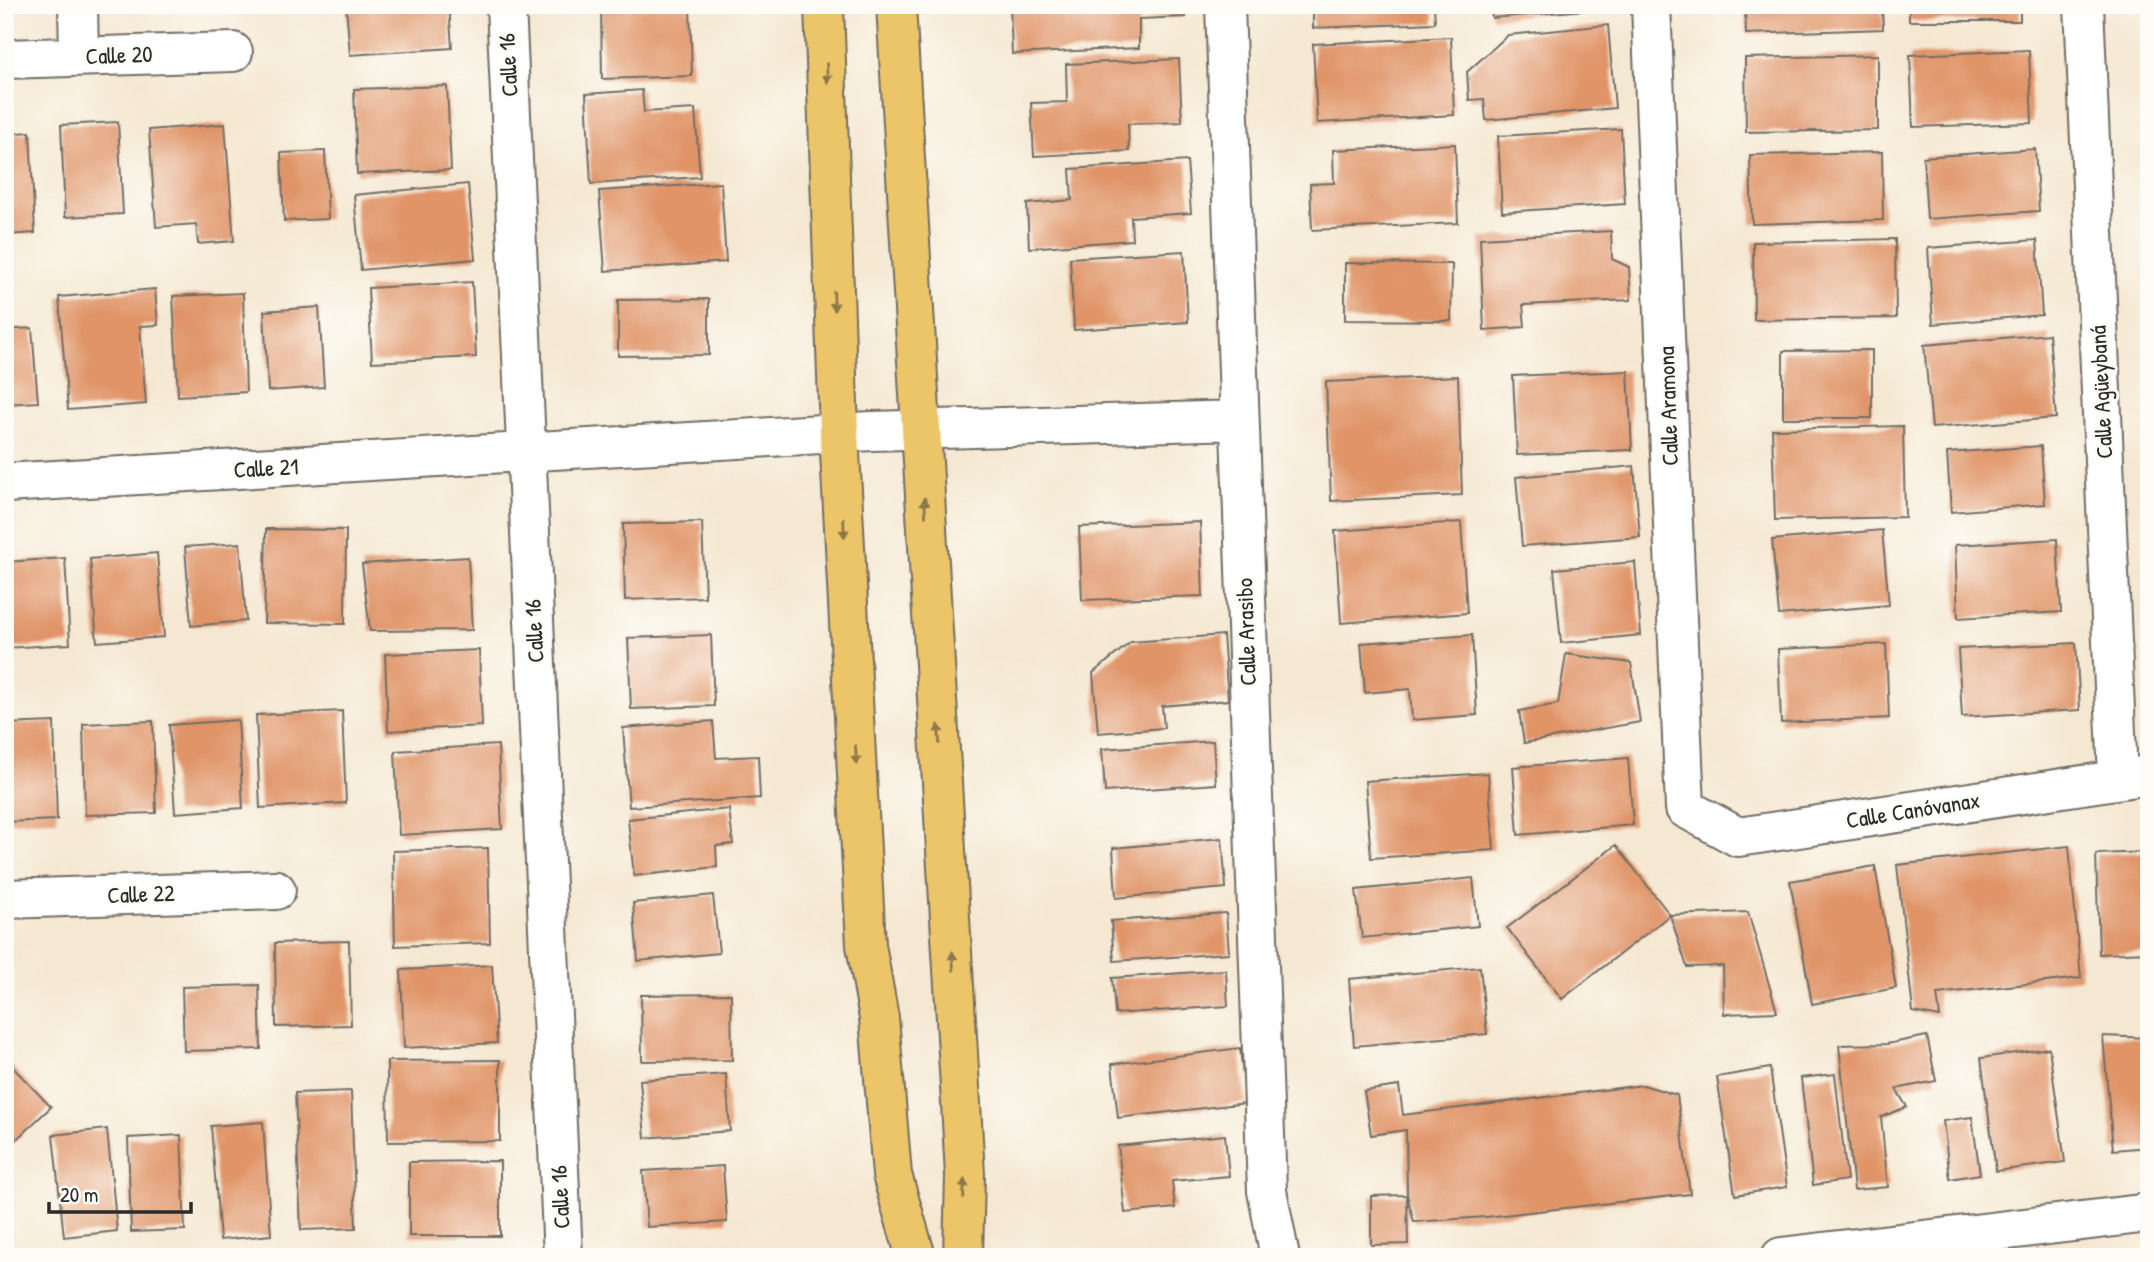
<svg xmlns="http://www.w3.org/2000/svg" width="2154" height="1262" font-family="'Patrick Hand',sans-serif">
<rect width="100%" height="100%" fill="#fdfcf7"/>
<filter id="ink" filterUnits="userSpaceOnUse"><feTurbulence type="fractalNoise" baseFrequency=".0143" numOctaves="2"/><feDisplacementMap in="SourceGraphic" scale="14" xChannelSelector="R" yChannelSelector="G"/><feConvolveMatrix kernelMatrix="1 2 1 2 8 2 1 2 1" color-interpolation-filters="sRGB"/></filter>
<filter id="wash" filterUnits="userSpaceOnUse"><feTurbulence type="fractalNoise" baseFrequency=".00686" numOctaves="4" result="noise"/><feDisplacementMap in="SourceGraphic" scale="28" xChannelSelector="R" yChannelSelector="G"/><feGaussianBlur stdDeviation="1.57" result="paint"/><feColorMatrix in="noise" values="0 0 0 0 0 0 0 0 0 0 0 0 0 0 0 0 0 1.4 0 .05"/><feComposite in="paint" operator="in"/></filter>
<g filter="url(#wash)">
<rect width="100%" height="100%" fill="#f5e8d2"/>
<g id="blocks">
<!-- building -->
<path fill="#e09468" d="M5 5H28V8L5 10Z
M346 5H449L452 48 350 55Z
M690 5 692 76 602 79 601 8Z
M1010 5H1184L1185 17 1139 19V48L1012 54Z
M1313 5H1434L1435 23 1313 28Z
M1490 5H1607L1608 8 1492 18Z
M1745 5H1882L1883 29 1746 34Z
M1909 5H2020V21H1909Z
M1608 25 1615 108 1486 120 1484 99 1469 100 1467 72 1508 35Z
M1451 37 1454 115 1317 123 1313 44Z
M2029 50 2032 123 1913 127 1910 55Z
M1878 55V130L1746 132 1745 58Z
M1179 59 1182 122 1128 124 1129 151 1034 156 1031 103 1067 102 1066 64Z
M447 86 451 170 357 174 354 89Z
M642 90 644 112 695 109 700 177 591 184 586 94Z
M118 122 123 214 65 217 61 125Z
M225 124 234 241 198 244 196 224 156 227 149 130Z
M1621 129 1625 204 1502 212 1498 136Z
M30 132 35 233 5 235V134Z
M1455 144 1458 223 1312 230 1310 184 1334 183 1333 150Z
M2035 149 2039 211 1927 219 1923 157Z
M325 151 328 219 284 221 281 153Z
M1882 152 1883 220 1752 224 1750 155Z
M1187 161 1191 213 1131 217 1132 240 1029 248 1027 204 1072 200 1070 169Z
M721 183 726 262 605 271 599 191Z
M468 184 475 259 361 270 354 195Z
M1611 231 1612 259 1629 267 1631 300 1523 305 1525 327 1484 330 1480 238Z
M1895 239 1896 318 1754 320 1753 242Z
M2037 240 2042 315 1933 324 1928 248Z
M1184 251 1188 322 1074 330 1070 258Z
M1345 263 1452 264 1451 321 1345 320Z
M472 282 476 357 372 362 368 288Z
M155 289 158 325 140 326 146 404 68 410 59 297Z
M243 293 246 392 178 396 173 296Z
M709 299V355L618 356V300Z
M319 307 324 387 268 391 264 311Z
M32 328 38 402 5 404V330Z
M2049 334 2056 418 1932 428 1924 345Z
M1872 350V418H1783V351Z
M1628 371 1632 450 1517 455 1513 376Z
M1458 376 1462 495 1331 501 1326 382Z
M1903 426 1905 517 1775 520 1772 429Z
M2041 446 2045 504 1951 512 1947 453Z
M1634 466 1640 537 1522 546 1516 477Z
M702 522 705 597 625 600 623 524Z
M1200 522 1203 596 1082 600 1079 527Z
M1461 522 1467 613 1341 623 1335 531Z
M266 529 346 530 345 624 264 623Z
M1882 530 1889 605 1779 615 1772 540Z
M2057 539 2061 612 1958 618 1955 545Z
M240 543 246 621 191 626 185 547Z
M157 553 164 637 97 642 90 559Z
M468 557 472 630 370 631 362 564Z
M65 558 70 644 5 648V562Z
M1635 562 1641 635 1561 643 1554 569Z
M711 635 714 706 631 709 628 638Z
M1223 635 1228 700 1162 706 1164 728 1098 733 1093 673 1131 642Z
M1472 635 1477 715 1412 720 1410 689 1365 693 1361 643Z
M2076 643 2080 710 1962 717 1958 649Z
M1886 644 1889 718 1781 723 1778 649Z
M479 650 482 726 388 731 385 654Z
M1566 654 1631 663 1640 722 1524 743 1519 711 1558 704Z
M342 711 346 803 260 808 256 715Z
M238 720 243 808 175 813 169 725Z
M153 721 156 813 85 815 83 724Z
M713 721 716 758 758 756 760 798 629 807 623 728Z
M54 722 57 820 5 822V724Z
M1213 741 1216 784 1105 792 1102 749Z
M498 745 502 829 399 835 395 751Z
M1628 758 1633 825 1518 835 1513 767Z
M1488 773 1494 850 1371 858 1365 781Z
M729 809 733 844 716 846 717 867 634 876 628 819Z
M1222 838 1226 888 1116 898 1113 848Z
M1616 845 1670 915 1562 999 1507 928Z
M2069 846 2081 978 1937 994 1940 1017 1913 1012 1897 865Z
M488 848 490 943 395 946 393 851Z
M2149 852V952L2099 954 2096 854Z
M1875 866 1896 988 1812 1004 1790 881Z
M1473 878 1478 926 1362 938 1356 890Z
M713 895 719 953 638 961 633 903Z
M1748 912 1777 1012 1724 1014 1723 966 1687 967 1670 915Z
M1226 913 1229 953 1114 961 1111 921Z
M349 941 351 1025 276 1027 275 943Z
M492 965 497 1043 404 1048 401 970Z
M1480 967 1487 1034 1354 1046 1349 979Z
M1226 970 1228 1006 1115 1014 1112 978Z
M259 985 261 1049 184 1051 182 987Z
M731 994 732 1060 642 1061 641 995Z
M1927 1036 1936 1081 1896 1089 1907 1107 1881 1117 1888 1187 1854 1190 1839 1045 1887 1044Z
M2103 1036 2149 1038V1147L2113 1150Z
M1240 1048 1246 1103 1118 1118 1112 1064Z
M2049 1048 2065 1162 1996 1171 1981 1058Z
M5 1059 51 1107 5 1150Z
M500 1060V1141L388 1142 387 1061Z
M1770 1068 1787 1187 1735 1195 1717 1077Z
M726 1074 730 1131 645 1138 640 1080Z
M1835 1074 1847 1180 1813 1185 1801 1078Z
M1643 1085 1677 1095 1690 1194 1486 1217 1414 1222 1407 1195 1406 1130 1371 1135 1364 1091 1399 1086 1403 1115Z
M351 1091 356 1228 301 1230 295 1093Z
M1972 1117 1980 1174 1950 1179 1943 1121Z
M263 1122 271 1235 220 1240 211 1126Z
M107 1129 117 1231 64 1237 53 1135Z
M181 1135 185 1230 131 1232 128 1138Z
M1225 1135 1229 1176 1172 1181 1175 1208 1125 1213 1118 1146Z
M500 1161V1236H409V1162Z
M723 1166 727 1222 647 1227 643 1171Z
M1407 1195 1408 1244 1371 1245V1196Z"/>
</g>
</g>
<g filter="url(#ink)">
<use href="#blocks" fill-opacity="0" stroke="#726d65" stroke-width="2"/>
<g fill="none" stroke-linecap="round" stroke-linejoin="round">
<defs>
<path id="minor" d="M78 5 79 56
M506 5 563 1257
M1225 5 1267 1191 1280 1257
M1651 5 1685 808 1738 837 2149 775
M2084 5 2118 778
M5 59 233 52
M5 483 872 431 1238 420
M5 899 276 890
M1781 1257 2149 1213"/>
<path id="primary" d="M824 5 839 433 866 945 879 1018 892 1175 916 1257
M896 5 961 1104 965 1175 963 1257"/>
</defs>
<!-- minor casing -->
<use href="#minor" stroke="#726d65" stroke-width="42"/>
<!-- primary casing -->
<use href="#primary" stroke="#726d65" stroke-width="42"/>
<!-- minor -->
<use href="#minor" stroke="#fff" stroke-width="38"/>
<!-- primary -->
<use href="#primary" stroke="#edc569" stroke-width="38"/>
</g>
<!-- one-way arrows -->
<defs><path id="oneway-solid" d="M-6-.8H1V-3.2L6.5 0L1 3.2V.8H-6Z" transform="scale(1.75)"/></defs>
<g fill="#8c784a">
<use href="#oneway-solid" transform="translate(827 73) rotate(88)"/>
<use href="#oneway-solid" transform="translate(834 301) rotate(88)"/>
<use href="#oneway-solid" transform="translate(925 507) rotate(-93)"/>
<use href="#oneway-solid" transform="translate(844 528) rotate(87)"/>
<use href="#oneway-solid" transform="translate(939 734) rotate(-93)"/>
<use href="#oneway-solid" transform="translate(856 755) rotate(87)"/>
<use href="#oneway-solid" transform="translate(953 961) rotate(-93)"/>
<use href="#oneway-solid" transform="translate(964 1189) rotate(-88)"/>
</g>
</g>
<g text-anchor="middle" stroke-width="6" stroke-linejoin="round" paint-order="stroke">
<!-- street labels -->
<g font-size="23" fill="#2b2b2b" stroke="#fdfcf7">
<text transform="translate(119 55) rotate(-2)" y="8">Calle 20</text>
<text transform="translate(508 65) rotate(-93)" y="8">Calle 16</text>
<text transform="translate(2101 392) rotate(-93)" y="8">Calle Agüeybaná</text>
<text transform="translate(1668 406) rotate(-92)" y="8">Calle Aramona</text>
<text transform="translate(266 468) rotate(-3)" y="8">Calle 21</text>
<text transform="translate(534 631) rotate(-93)" y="8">Calle 16</text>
<text transform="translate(1246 632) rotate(-92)" y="8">Calle Arasibo</text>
<text transform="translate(1913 810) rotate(-9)" y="8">Calle Canóvanax</text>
<text transform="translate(141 894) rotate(-2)" y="8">Calle 22</text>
<text transform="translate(560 1197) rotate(-93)" y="8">Calle 16</text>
</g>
</g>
<!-- margin -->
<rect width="2154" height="1262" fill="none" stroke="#fdfcf7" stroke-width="28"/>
<!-- scale -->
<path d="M49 1202v10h142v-10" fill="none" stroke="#2b2b2b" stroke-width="3.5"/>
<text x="60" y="1202" font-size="21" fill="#2b2b2b" stroke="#fdfcf7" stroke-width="5" paint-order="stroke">20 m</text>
</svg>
